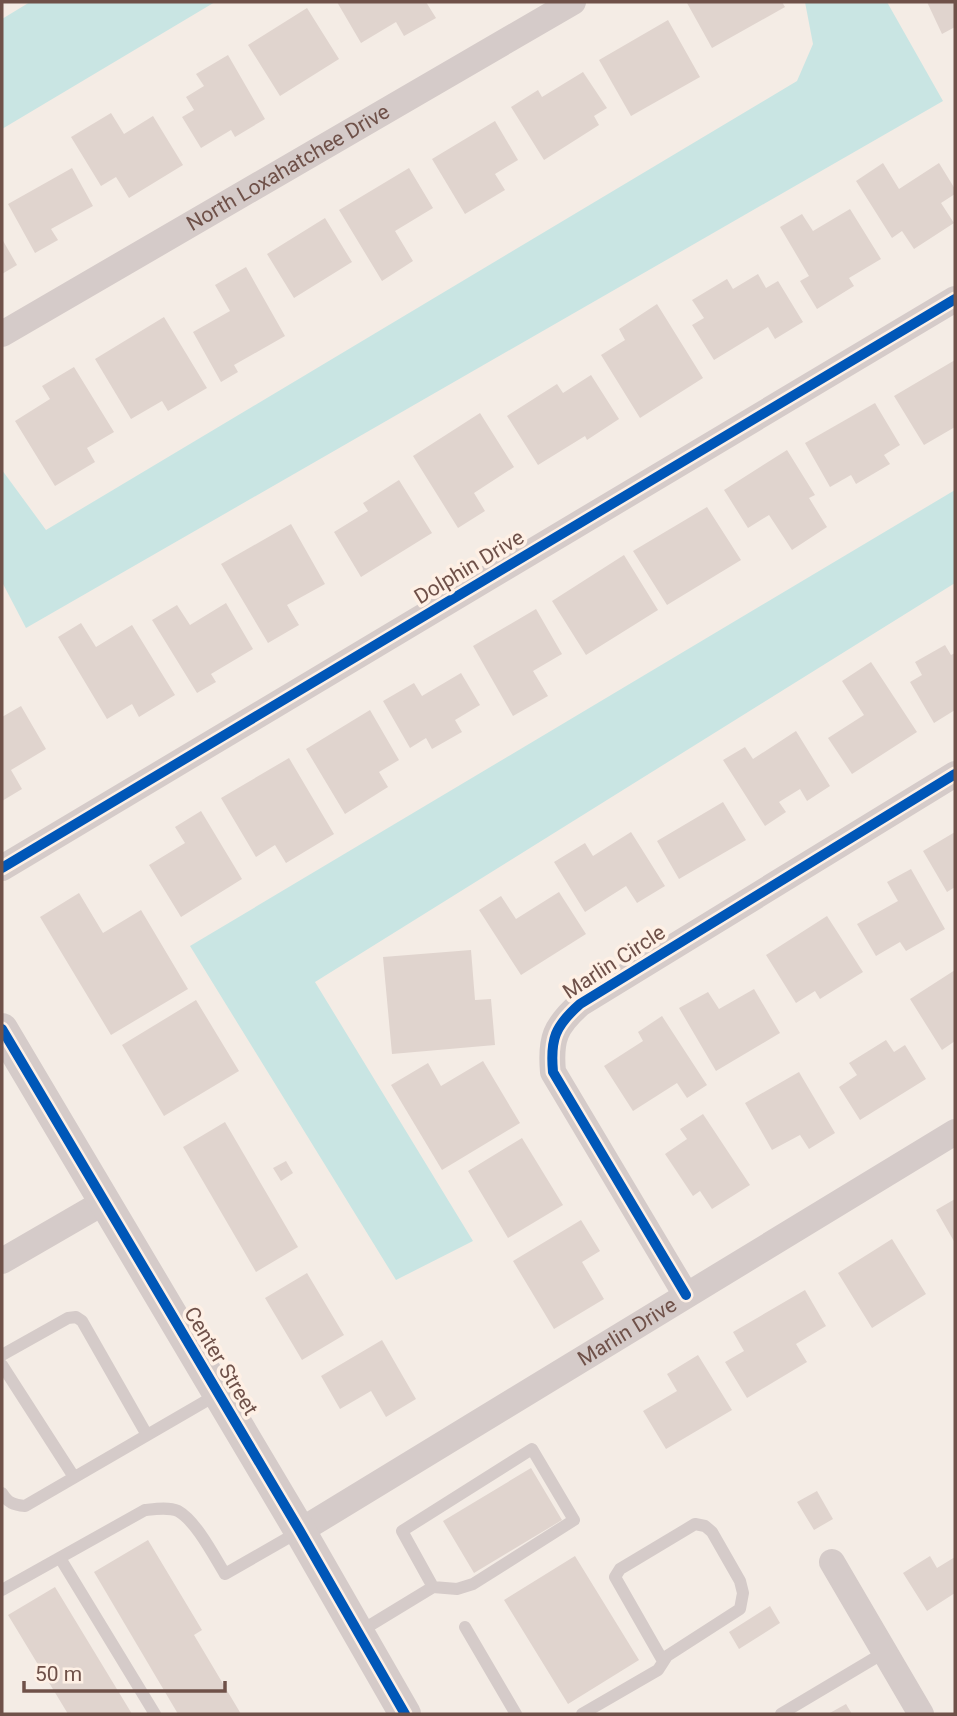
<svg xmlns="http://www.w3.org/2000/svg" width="957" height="1716" font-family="Roboto,sans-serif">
<rect width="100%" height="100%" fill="#f4ece5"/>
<!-- water -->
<path fill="#c9e5e3" d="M30 2H215L2 129V19Z
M805 2H887L943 101 26 628 2 582V470L46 530 797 81 813 44Z
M955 490V583L315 982 473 1241 396 1280 190 946Z"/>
<!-- building -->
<path fill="#e0d4ce" d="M337 2H426L436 18 404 36 396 22 361 43Z
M690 2H782L785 7 712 48 687 3Z
M927 2H955V27L942 34Z
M307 8 339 59 280 96 248 45Z
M668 20 700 77 631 116 599 60Z
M228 55 265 119 235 137 231 130 201 148 182 117 194 110 186 97 204 86 196 74Z
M583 72 607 108 594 116 599 125 544 160 511 107 538 90 542 97Z
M111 113 124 134 153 116 183 165 129 198 116 177 101 186 71 137Z
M495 121 518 160 495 174 505 190 465 214 432 159Z
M883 163 899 189 939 163 955 189V194L941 203 954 223 914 249 902 231 892 238 856 181Z
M72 168 93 206 51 229 58 240 35 253 8 204Z
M409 168 433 208 395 231 413 261 382 281 339 210Z
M850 209 881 259 849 278 854 286 817 309 800 281 809 276 780 227 802 214 813 231Z
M325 218 352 262 294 298 267 254Z
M2 239 17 265 2 274Z
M246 267 285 336 234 365 238 372 221 382 193 332 230 311 215 285Z
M758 274 766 288 778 281 803 322 775 339 768 327 714 360 692 325 704 318 692 300 727 279 733 289Z
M657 304 703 378 640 418 601 355 625 340 619 329Z
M164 317 207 388 168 411 162 401 131 419 95 359Z
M955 360V427L924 445 894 396Z
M74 367 114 432 87 448 95 462 55 486 15 421 50 399 42 386Z
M591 375 619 419 587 440 585 436 538 465 507 416 557 384 563 393Z
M875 403 900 445 884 455 890 464 856 484 851 475 830 487 805 443Z
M480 413 514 467 474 493 485 511 458 528 413 456Z
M787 450 815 495 809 498 827 527 792 550 769 515 748 528 724 490Z
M399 480 432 533 361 577 334 532 368 511 363 503Z
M707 507 741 560 667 605 633 551Z
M291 524 325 584 287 605 299 625 268 643 221 564Z
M624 555 658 610 586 655 552 601Z
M226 603 253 649 211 674 216 682 197 693 152 620 177 605 190 625Z
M536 609 562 654 533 671 548 696 513 716 473 646Z
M81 623 96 647 132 625 175 695 139 717 132 704 107 719 58 637Z
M945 645 951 655 955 653V710L934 723 910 682 922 675 915 662Z
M871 662 917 732 852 774 828 738 864 715 842 681Z
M461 673 480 705 455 720 462 732 432 749 426 738 410 748 383 701 414 683 422 696Z
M21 706 46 749 11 770 22 789 2 801V717Z
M370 710 399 760 379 772 388 787 345 814 306 749Z
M796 731 830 786 807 801 800 789 779 802 786 812 765 826 723 760 745 747 753 759Z
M289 758 334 834 286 863 275 845 256 857 221 798Z
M723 802 746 840 679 879 657 841Z
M201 811 242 879 181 917 149 865 185 843 175 827Z
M631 832 665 886 637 903 626 886 585 912 554 862 585 843 593 856Z
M955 832V887L947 892 923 851Z
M911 869 945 929 906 951 900 942 876 956 857 924 898 901 887 882Z
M559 892 586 934 521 975 479 910 501 896 516 919Z
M79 893 103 933 141 910 188 989 111 1035 40 917Z
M827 916 863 972 820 999 815 991 796 1003 766 955Z
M471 950 475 1000 491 999 495 1045 392 1054 383 957Z
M955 970V1041L942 1050 910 999Z
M754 989 780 1033 716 1071 679 1008 708 992 719 1009Z
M196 1000 239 1071 164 1116 122 1045Z
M662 1016 707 1085 687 1098 677 1083 633 1111 604 1066 643 1041 638 1032Z
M886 1040 894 1052 905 1045 926 1079 860 1120 839 1087 857 1075 849 1063Z
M483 1061 520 1123 442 1170 391 1085 428 1063 441 1086Z
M799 1072 835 1133 809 1149 800 1135 772 1150 745 1103Z
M703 1114 750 1185 712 1209 700 1191 693 1196 665 1154 687 1139 680 1129Z
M225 1122 298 1247 256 1272 183 1147Z
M522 1138 563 1205 508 1238 468 1171Z
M286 1161 293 1173 281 1181 273 1168Z
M955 1199V1243L936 1210Z
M581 1220 600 1251 582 1262 604 1299 554 1329 513 1261Z
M892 1239 926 1294 872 1328 838 1273Z
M307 1273 344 1335 302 1360 265 1298Z
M805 1290 826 1326 796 1344 807 1362 747 1398 725 1362 744 1351 733 1332Z
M382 1340 416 1399 386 1417 371 1391 340 1409 321 1376Z
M698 1355 732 1410 666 1449 643 1411 677 1391 667 1374Z
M531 1468 562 1520 474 1573 443 1521Z
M817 1491 833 1519 814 1530 797 1502Z
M148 1540 202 1630 194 1635 241 1714H178L94 1572Z
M575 1556 639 1660 568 1704 504 1600Z
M930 1556 937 1568 955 1557V1593L927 1611 903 1573Z
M55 1587 132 1714H68L8 1615Z
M770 1606 780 1623 739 1649 729 1632Z
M846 1704 852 1714H828Z"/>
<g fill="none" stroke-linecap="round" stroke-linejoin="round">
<!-- service -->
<path stroke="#d5cbc9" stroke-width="12" d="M2 1355 68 1318 76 1317 82 1321 147 1435
M2 1365 74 1477
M2 1493C8 1503 14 1505 25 1506L218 1394
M60 1558 155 1714
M2 1590 145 1510C155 1509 169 1507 178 1511 196 1521 214 1556 225 1574L300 1531
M465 1627 516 1714
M359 1632 433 1587 402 1531 532 1449 574 1520 473 1584 457 1589 433 1587
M582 1714 658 1670 667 1656 740 1609 743 1593 740 1581 712 1532 705 1526 695 1524 620 1569 615 1577 663 1661
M781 1714 885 1652"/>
<!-- minor -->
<g stroke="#d5cbc9" stroke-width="26">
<path id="s1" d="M2 334 573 2"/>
<path d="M2 868 955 299"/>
<path d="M2 1261 104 1202"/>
<path d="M686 1295 553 1072C550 1039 555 1026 580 1004L955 774"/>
<path id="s2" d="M300 1531 955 1132"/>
<path d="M832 1562 921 1714"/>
</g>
<!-- tertiary -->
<path stroke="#d5cbc9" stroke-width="32" d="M2 1029 300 1531 405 1714"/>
<defs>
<path id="cycleway" d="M2 868 955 299
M2 1029 300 1531 405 1714
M686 1295 553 1072C550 1039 555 1026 580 1004L955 774"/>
</defs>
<!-- cycleway casing -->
<use href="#cycleway" stroke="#fef0e5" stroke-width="15"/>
<!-- cycleway -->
<use href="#cycleway" stroke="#0057b8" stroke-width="10"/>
</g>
<g text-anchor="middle" stroke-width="7" stroke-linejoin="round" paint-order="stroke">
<!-- street labels -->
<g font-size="21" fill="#6f5149" stroke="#fef0e5">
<text dy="7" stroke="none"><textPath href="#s1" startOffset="331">North Loxahatchee Drive</textPath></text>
<text transform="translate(469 567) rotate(-31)" y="7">Dolphin Drive</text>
<text transform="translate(614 962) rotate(-33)" y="7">Marlin Circle</text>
<text dy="7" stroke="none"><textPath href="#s2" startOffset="383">Marlin Drive</textPath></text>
<text transform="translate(221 1361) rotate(59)" y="7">Center Street</text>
</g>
</g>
<!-- border -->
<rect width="957" height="1716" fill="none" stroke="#6f5149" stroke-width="7"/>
<!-- scale -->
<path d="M24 1681v10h201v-10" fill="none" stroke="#6f5149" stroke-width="3.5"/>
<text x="35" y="1681" font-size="21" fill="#6f5149" stroke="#fef0e5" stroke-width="5" paint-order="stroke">50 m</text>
</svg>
